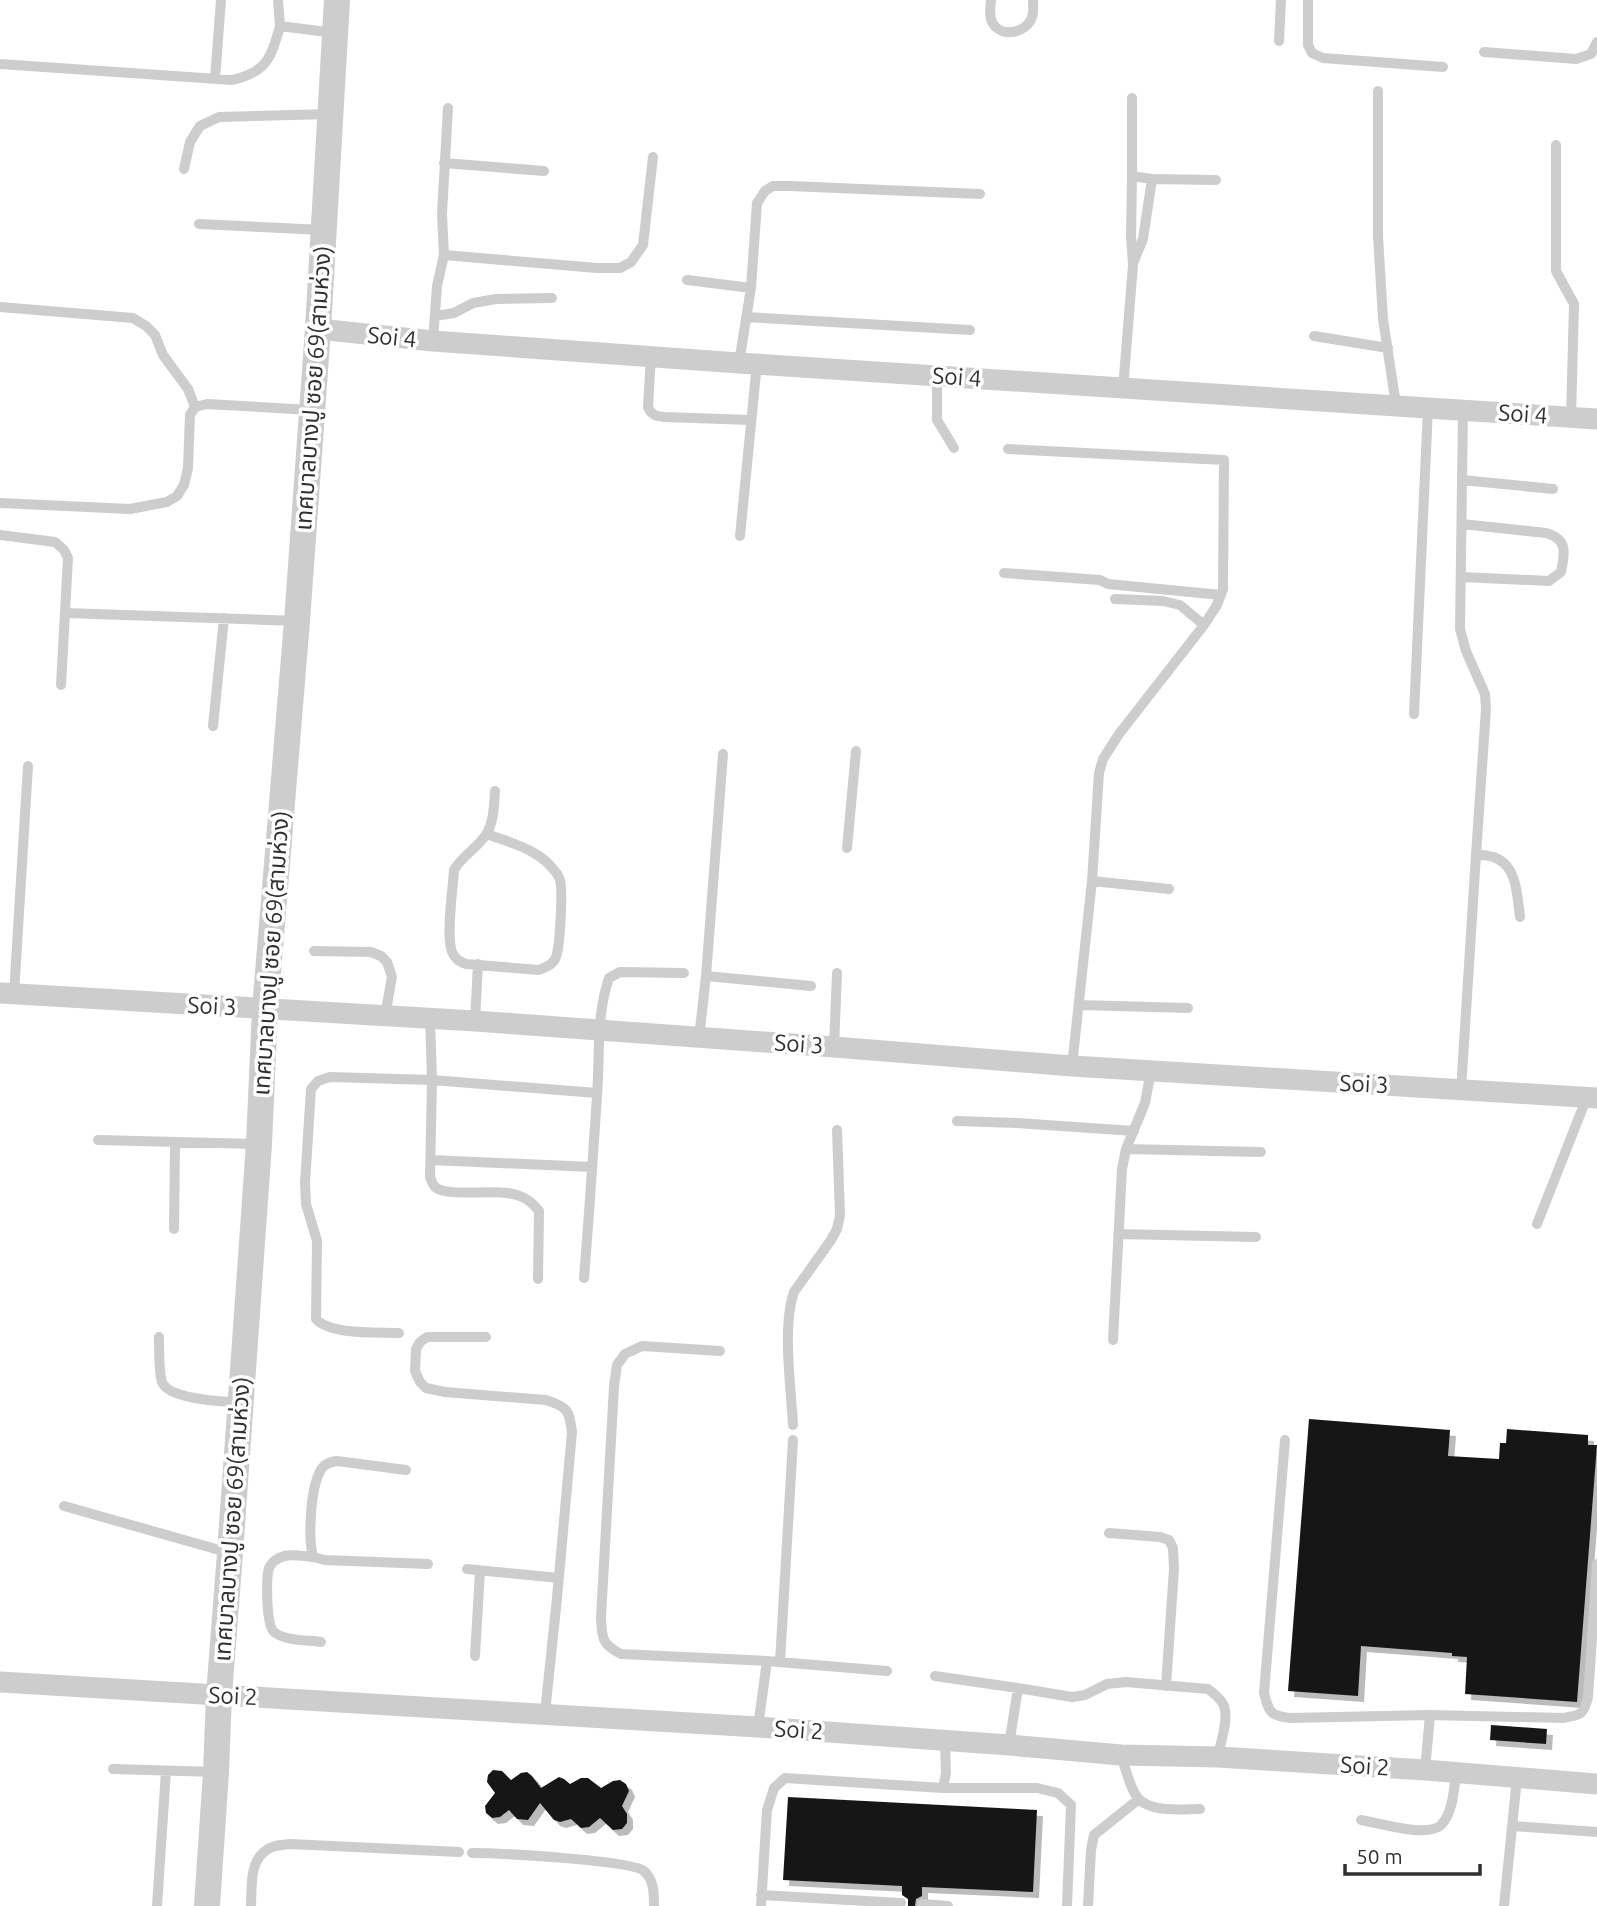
<svg xmlns="http://www.w3.org/2000/svg" width="1597" height="1906" font-family="Ubuntu,'Noto Sans Thai',sans-serif">
<defs>
<filter id="shadow"><feDropShadow dx="6" dy="6" stdDeviation="0" flood-color="#0004"/></filter>
</defs>
<rect width="100%" height="100%" fill="#fff"/>
<!-- building -->
<path fill="#171717" filter="url(#shadow)" d="M1309 1419 1450 1430 1448 1456 1499 1459 1500 1443H1506L1507 1429 1588 1435V1445H1597L1577 1702 1465 1694 1467 1657 1452 1656V1653L1361 1646 1358 1696 1288 1691Z
M1491 1725 1547 1729 1546 1744 1490 1740Z
M493 1770 502 1771 511 1780 521 1773 527 1772 532 1776 541 1788 559 1777 564 1779 570 1784 581 1778H588L601 1788 613 1781 620 1780 626 1784 629 1791 622 1806 627 1814V1823L622 1829 613 1830 600 1818 589 1827 581 1828 571 1819 560 1822 554 1820 540 1803 528 1820 517 1819 509 1810 500 1817 492 1818 486 1813 485 1806 495 1793 487 1782 488 1775Z
M788 1797 1037 1810 1033 1892 922 1887V1896L916 1899 915 1906H908V1899L902 1895V1886L783 1880Z"/>
<g fill="none" stroke-linecap="round" stroke-linejoin="round">
<!-- service -->
<path stroke="#cdcdcd" stroke-width="10" d="M278 0 280 26
M991 0C990 7 989 15 992 22 1001 39 1027 33 1032 17 1034 12 1033 5 1033 0
M1308 0V45L1312 53 1323 58 1443 67
M1279 41 1281 0
M1484 52 1576 59 1591 54 1597 42
M0 64 232 80C267 72 271 58 280 26L335 33
M215 79 221 0
M1378 91V236L1383 319 1396 405
M1132 98V176L1152 179 1216 180
M1556 145V271L1574 304 1571 417
M444 163 544 171
M184 169 190 142 200 126 219 117 331 114
M199 224 324 230
M444 255 442 214 448 108
M1134 261 1143 239 1152 179
M687 280 751 288
M0 307 133 318 146 326 155 335 163 355 188 389 195 407
M435 316 454 313 473 303 496 299 552 298
M746 317 970 330
M1314 336 1388 348
M433 341 437 286 444 255 597 268H620L631 262 643 245 653 157
M651 356 648 407C651 415 656 416 664 417L751 420
M739 363 751 288 757 203 765 191 773 186H790L980 194
M937 375V420L954 448
M1123 389 1133 265 1131 237 1132 176
M1463 410 1460 629 1466 651 1485 694 1486 709 1476 855C1516 853 1516 886 1520 917
M1008 449 1224 460 1223 589 1217 605 1204 625 1119 734 1103 759 1099 773 1092 881 1072 1066
M1462 480 1553 489
M0 503 130 509 167 502 177 496 184 485 188 468 190 415 195 407 207 404 311 410
M0 535 55 542 64 550 68 558 61 685
M740 536 757 363
M1004 573 1100 580 1108 584 1221 595
M1461 577 1549 581 1561 572C1565 553 1568 539 1546 533L1462 524
M1115 599 1163 601 1180 605 1204 625
M66 613 297 621
M1414 714 1428 408
M213 726 224 618
M487 834C511 843 538 849 554 870 556 872 559 877 560 880 563 891 560 946 556 957 553 965 546 967 539 970L466 964C460 962 456 960 453 954 445 941 453 888 454 870 462 856 476 849 485 836 494 824 494 805 495 791
M847 848 856 751
M1092 881 1169 889
M314 951 371 952 381 956 387 962 392 977 385 1016
M706 976 811 986
M14 994 28 766
M1079 1005 1188 1008
M430 1019 432 1080 430 1177C432 1181 432 1184 435 1187 447 1198 499 1188 517 1195 527 1198 533 1203 539 1211L538 1279
M475 1021 478 964
M699 1038 706 976 723 754
M834 1047 837 973
M1461 1090 1476 855
M957 1121 1017 1123 1134 1131
M98 1140 259 1144
M1126 1149 1261 1152
M431 1160 592 1167
M1537 1224 1587 1097
M174 1229 175 1142
M1118 1234 1256 1237
M584 1278C589 1217 593 1156 597 1096 600 1056 596 1016 609 978L620 972 684 973
M399 1333C377 1332 330 1335 316 1319L317 1241 306 1204 305 1183 311 1089 318 1081 330 1077 432 1080 597 1093
M159 1337C159 1347 159 1373 162 1382 169 1400 223 1401 241 1403
M486 1337H427L420 1342 416 1349 415 1371 420 1382 426 1388 445 1392 546 1400C568 1407 569 1410 572 1432L557 1598 545 1713
M1113 1340 1122 1169 1126 1149 1145 1103 1151 1071
M720 1351 642 1346 625 1354 617 1365 614 1386 601 1617C602 1637 601 1644 621 1654L767 1661
M793 1425C791 1387 782 1326 794 1292L831 1240 837 1229 840 1216 837 1130
M1285 1440 1264 1693C1269 1712 1270 1716 1290 1718L1430 1715 1425 1770
M406 1470 337 1461C331 1462 326 1463 322 1468 310 1486 308 1537 313 1557L325 1560 428 1564
M64 1506 230 1553
M1109 1533 1160 1537 1169 1540 1173 1548 1174 1569 1166 1686
M313 1557C301 1556 286 1552 276 1560 274 1560 270 1566 269 1568 266 1578 266 1625 274 1632 285 1641 307 1640 321 1642
M467 1569 559 1578
M475 1656 480 1571
M780 1662 793 1440
M935 1676 1018 1688
M1430 1715 1563 1718C1580 1715 1584 1715 1588 1697L1597 1564
M758 1727 767 1661 887 1671
M1009 1745 1018 1688 1072 1697 1085 1695 1107 1684 1126 1682 1208 1689C1214 1694 1221 1698 1224 1706 1229 1720 1220 1743 1218 1757
M1121 1755C1125 1767 1128 1780 1134 1792 1144 1814 1179 1809 1200 1809
M113 1769 216 1772
M943 1788H1037L1058 1793 1071 1805 1067 1906
M1361 1820C1378 1823 1428 1838 1441 1825 1453 1813 1454 1789 1456 1773
M1513 1826 1597 1832
M472 1853C496 1853 631 1860 644 1871 654 1880 654 1893 654 1906
M761 1895 901 1903
M922 1904 948 1906
M157 1906 166 1771
M251 1906C252 1886 249 1860 268 1849 274 1845 283 1845 290 1844L459 1852
M761 1906 767 1810 774 1788 785 1778 943 1788 946 1773 945 1740
M1088 1906 1091 1850 1094 1835 1139 1799
M1504 1906 1517 1778"/>
<!-- minor -->
<path stroke="#cdcdcd" stroke-width="21" d="M318 329 433 341 739 363 1597 419
M0 993 475 1021 834 1047 1072 1066 1597 1098
M0 1682 758 1727 1009 1745 1121 1755 1218 1757 1425 1770 1597 1784"/>
<!-- tertiary -->
<path stroke="#cdcdcd" stroke-width="26" d="M207 1906 216 1772 219 1695 230 1553 259 1144 265 1009 297 621 318 329 337 0"/>
</g>
<g text-anchor="middle" stroke-width="7" stroke-linejoin="round" paint-order="stroke">
<!-- street labels -->
<g font-size="23" fill="#303030" stroke="#fff">
<text transform="translate(392 337) rotate(6)" y="8">Soi 4</text>
<text transform="translate(957 377) rotate(4)" y="8">Soi 4</text>
<text transform="translate(313 388) rotate(-86)" y="8">เทศบาลบางปู ซอย 69(สามห่วง)</text>
<text transform="translate(1523 414) rotate(4)" y="8">Soi 4</text>
<text transform="translate(271 953) rotate(-86)" y="8">เทศบาลบางปู ซอย 69(สามห่วง)</text>
<text transform="translate(212 1006) rotate(3)" y="8">Soi 3</text>
<text transform="translate(799 1044) rotate(4)" y="8">Soi 3</text>
<text transform="translate(1364 1084) rotate(3)" y="8">Soi 3</text>
<text transform="translate(232 1519) rotate(-86)" y="8">เทศบาลบางปู ซอย 69(สามห่วง)</text>
<text transform="translate(233 1696) rotate(3)" y="8">Soi 2</text>
<text transform="translate(799 1730) rotate(4)" y="8">Soi 2</text>
<text transform="translate(1365 1766) rotate(4)" y="8">Soi 2</text>
</g>
</g>
<!-- scale -->
<path d="M1345 1864v10h135v-10" fill="none" stroke="#303030" stroke-width="3.5"/>
<text x="1356" y="1864" font-size="21" fill="#303030" stroke="#ffffff" stroke-width="5" paint-order="stroke">50 m</text>
</svg>
